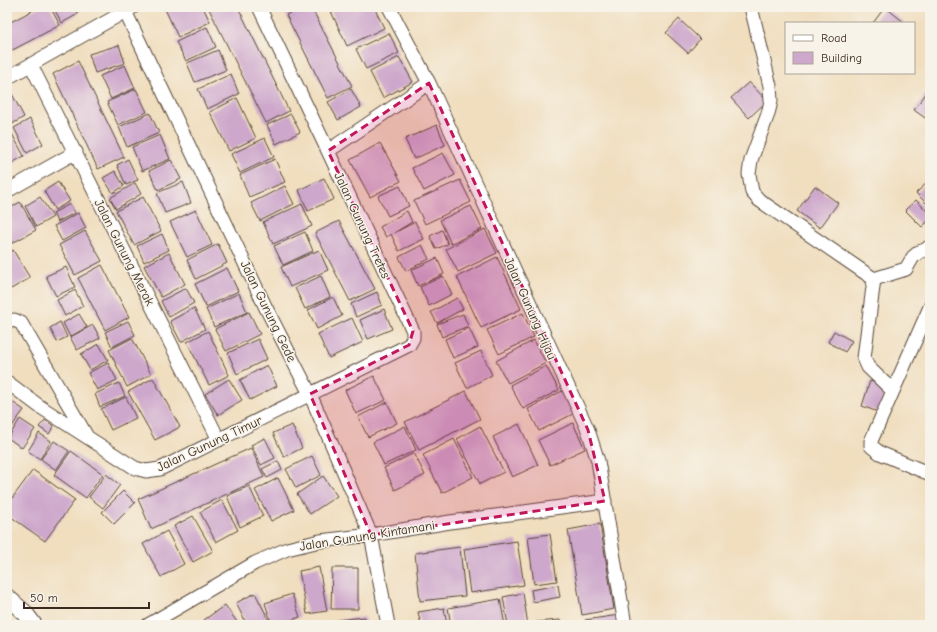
<svg xmlns="http://www.w3.org/2000/svg" width="937" height="632" font-family="'Comic Neue',sans-serif">
<rect width="100%" height="100%" fill="#f7f3e8"/>
<filter id="ink" filterUnits="userSpaceOnUse"><feTurbulence type="fractalNoise" baseFrequency=".025" numOctaves="2"/><feDisplacementMap in="SourceGraphic" scale="8" xChannelSelector="R" yChannelSelector="G"/><feConvolveMatrix kernelMatrix="1 2 1 2 8 2 1 2 1" color-interpolation-filters="sRGB"/></filter>
<filter id="wash" filterUnits="userSpaceOnUse"><feTurbulence type="fractalNoise" baseFrequency=".012" numOctaves="4" result="noise"/><feDisplacementMap in="SourceGraphic" scale="16" xChannelSelector="R" yChannelSelector="G"/><feGaussianBlur stdDeviation="0.9" result="paint"/><feColorMatrix in="noise" values="0 0 0 0 0 0 0 0 0 0 0 0 0 0 0 0 0 1.4 0 .05"/><feComposite in="paint" operator="in"/></filter>
<g filter="url(#wash)">
<rect width="100%" height="100%" fill="#f0debf"/>
<g id="blocks">
<!-- building -->
<path fill="#cea8cc" d="M39 7H50L60 25 7 53V24Z
M53 7H74L78 14 62 23Z
M164 7H203L210 22 178 37Z
M208 7H238L289 111 266 123Z
M302 7H311L352 86 328 98 286 15Z
M329 7H374L384 28 347 46Z
M885 7 905 23H873Z
M679 19 700 39 688 53 666 33Z
M207 27 216 47 186 61 176 42Z
M389 33 399 53 366 69 356 49Z
M119 45 125 63 95 73 89 54Z
M218 50 226 70 195 82 187 63Z
M399 57 413 82 383 98 370 72Z
M78 61 124 157 98 169 53 74Z
M125 65 135 88 111 99 100 76Z
M231 74 239 94 207 109 198 89Z
M749 82 767 101 749 118 731 98Z
M930 88V117L928 120 914 110Z
M136 89 147 112 118 125 107 102Z
M351 89 361 107 338 120 328 102Z
M12 94 24 117 7 127V96Z
M237 98 256 138 229 151 210 112Z
M150 113 159 133 127 147 119 127Z
M291 114 300 132 276 144 267 125Z
M30 119 43 144 27 153 14 128Z
M437 125 445 145 414 159 405 139Z
M11 132 24 156 7 166V135Z
M160 135 170 159 142 171 132 147Z
M265 138 274 157 240 173 231 154Z
M380 143 401 181 370 197 350 160Z
M443 153 455 175 424 191 412 168Z
M128 159 138 180 126 185 117 165Z
M275 159 285 182 249 197 240 175Z
M171 160 181 179 158 190 149 171Z
M115 171 124 186 113 193 103 178Z
M324 178 334 199 308 211 299 190Z
M460 180 471 202 425 224 414 201Z
M930 180V207L916 193Z
M58 182 70 201 55 210 44 191Z
M183 182 191 203 165 213 157 193Z
M135 183 141 194 116 209 110 198Z
M285 186 294 204 260 221 251 203Z
M400 186 409 206 388 216 378 196Z
M815 186 838 203 820 228 797 211Z
M40 197 53 217 36 227 25 206Z
M143 197 161 231 134 245 116 211Z
M916 200 930 214V219L922 227 905 210Z
M20 202 36 230 7 246V210Z
M70 204 75 213 57 222 53 213Z
M302 204 312 226 273 244 263 222Z
M471 206 482 229 451 244 440 220Z
M196 210 212 245 187 257 170 222Z
M407 211 412 222 394 233 415 222 424 239 399 251 391 234 386 237 380 227Z
M78 213 86 228 62 241 54 226Z
M339 221 375 289 350 301 315 233Z
M485 229 497 253 458 272 446 249Z
M442 230 448 244 436 249 430 236Z
M85 231 102 261 75 275 59 245Z
M305 232 313 251 283 265 274 246Z
M162 234 169 250 144 262 137 246Z
M218 244 227 263 196 279 187 260Z
M422 245 429 259 406 271 399 257Z
M13 250 30 278 11 289 7 283V254Z
M319 250 328 270 290 287 281 267Z
M169 253 185 284 161 297 144 266Z
M497 257 521 309 481 328 457 277Z
M437 258 444 274 418 286 411 270Z
M102 265 129 317 105 330 78 278Z
M66 267 75 287 56 296 46 276Z
M227 268 238 291 206 307 195 284Z
M321 276 330 297 305 309 295 288Z
M443 276 452 294 429 306 420 287Z
M186 288 194 303 169 317 161 301Z
M75 290 83 306 65 316 57 300Z
M377 292 382 305 356 317 351 304Z
M239 293 247 312 214 327 206 309Z
M333 297 342 316 317 329 308 310Z
M457 298 463 309 437 323 431 312Z
M194 308 205 329 181 342 170 321Z
M384 309 392 329 368 339 360 320Z
M249 312 260 334 226 351 215 329Z
M523 313 534 337 499 354 487 330Z
M79 314 87 327 70 337 63 323Z
M463 314 468 326 442 337 437 324Z
M352 318 363 342 329 358 318 334Z
M128 321 135 335 112 347 105 332Z
M60 322 67 337 57 342 50 328Z
M93 325 100 338 77 350 70 337Z
M469 328 478 347 453 358 445 339Z
M208 331 229 375 209 385 187 342Z
M834 331 852 341 845 352 828 342Z
M132 338 151 374 127 387 109 350Z
M258 339 267 359 237 374 228 353Z
M534 340 546 363 508 383 496 361Z
M99 344 108 360 90 370 81 354Z
M481 351 492 375 467 388 455 363Z
M108 363 117 380 97 390 88 373Z
M267 365 277 386 250 400 240 380Z
M546 366 559 390 523 409 510 385Z
M374 376 386 400 356 414 345 390Z
M153 378 180 427 155 440 128 392Z
M229 379 242 400 218 415 205 394Z
M870 381 887 387 878 412 862 406Z
M119 383 125 396 100 407 95 394Z
M564 390 575 413 539 431 528 409Z
M466 391 480 419 419 450 405 422Z
M126 397 136 418 111 430 101 409Z
M11 401 24 410 7 433V406Z
M387 402 397 423 368 437 358 417Z
M20 419 35 429 22 448 8 438Z
M45 420 54 426 49 434 39 427Z
M573 423 585 449 550 465 538 440Z
M519 424 538 465 512 477 493 437Z
M292 425 302 448 284 457 273 433Z
M405 426 416 450 384 465 373 442Z
M480 426 504 472 480 484 457 439Z
M39 433 51 441 40 459 28 451Z
M265 438 275 458 261 465 251 445Z
M454 439 473 477 442 493 423 455Z
M54 441 69 451 56 470 41 459Z
M251 448 264 477 151 529 138 499Z
M71 451 103 474 86 498 54 475Z
M414 453 425 475 395 490 384 468Z
M312 456 321 475 296 488 286 469Z
M278 461 282 470 267 478 262 469Z
M33 470 75 500 45 541 7 514V505Z
M106 474 120 485 103 508 89 497Z
M323 476 337 496 310 514 297 494Z
M278 478 294 510 271 521 255 490Z
M249 486 263 516 240 527 227 496Z
M123 491 135 503 114 524 102 512Z
M222 500 238 530 216 542 200 512Z
M193 516 213 551 193 562 174 526Z
M600 524 614 609 582 615 568 530Z
M167 531 184 564 161 577 143 544Z
M550 534 557 581 534 584 528 537Z
M517 541 524 585 470 593 464 549Z
M460 547 465 596 420 601 415 553Z
M319 567 327 611 307 614 299 571Z
M332 568H358V609H331Z
M558 585 560 597 533 602 531 590Z
M255 593 271 624 270 625H247L236 603Z
M523 593 528 625H508L503 597Z
M292 594 300 617 277 625H272L265 603Z
M500 599 505 625H451L448 608Z
M225 605 239 625H207L204 620Z
M444 608 447 625H421L418 612Z
M619 615 620 625H585V620Z
M365 617V625H337V620Z
M560 620 561 625H536V622Z"/>
</g>
</g>
<g filter="url(#ink)">
<use href="#blocks" fill-opacity="0" stroke="#564536" stroke-width="1"/>
<g fill="none" stroke-linecap="round" stroke-linejoin="round">
<defs>
<path id="minor" d="M123 7 266 308 310 394 371 535 388 625
M389 7 429 83 588 430 598 461 625 625
M751 7 770 86 771 101 768 114 751 160 749 174 752 192 759 200 874 279 864 358 868 367 893 391
M31 65 219 440
M7 78 133 7
M328 151 429 83
M7 191 76 152
M874 279 906 269 913 257 919 252 925 250 930 246
M930 307 871 441V446L880 453 930 474
M7 322 14 320 21 323 86 435
M7 382 39 406 135 468 146 471 160 469 409 345 413 338V331L328 151 259 7
M148 625 255 563 287 549 320 541 371 535 450 522 605 501"/>
<path id="tertiary" d="M7 597 25 613 34 625"/>
</defs>
<!-- minor casing -->
<use href="#minor" stroke="#564536" stroke-width="15"/>
<!-- tertiary casing -->
<use href="#tertiary" stroke="#564536" stroke-width="18"/>
<!-- minor -->
<use href="#minor" stroke="#fff" stroke-width="13"/>
<!-- tertiary -->
<use href="#tertiary" stroke="#fff" stroke-width="16"/>
</g>
</g>
<!-- marked area -->
<path fill="#c2185b" fill-opacity="0.2" stroke="#c2185b" stroke-width="3" stroke-dasharray="8 5" stroke-linejoin="round" d="M429 83 588 430 605 501 371 535 310 394 409 345 413 331 328 151Z"/>
<g text-anchor="middle" stroke-width="3" stroke-linejoin="round" paint-order="stroke">
<!-- street labels -->
<g font-size="13" fill="#3b2a1e" stroke="#f7f3e8">
<text transform="translate(363 225) rotate(65)" y="5">Jalan Gunung Tretes</text>
<text transform="translate(125 252) rotate(63)" y="5">Jalan Gunung Merak</text>
<text transform="translate(531 308) rotate(66)" y="5">Jalan Gunung Hijau</text>
<text transform="translate(269 311) rotate(64)" y="5">Jalan Gunung Gede</text>
<text transform="translate(209 443) rotate(-25)" y="5">Jalan Gunung Timur</text>
<text transform="translate(367 535) rotate(-9)" y="5">Jalan Gunung Kintamani</text>
</g>
</g>
<!-- margin -->
<rect width="937" height="632" fill="none" stroke="#f7f3e8" stroke-width="24"/>
<!-- legend -->
<rect x="785" y="22" width="130" height="52" fill="#f7f3e8" stroke="#aca397"/>
<rect x="793" y="35" width="20" height="6" fill="#ffffff" stroke="#aca397"/>
<text x="821" y="42" font-size="12" fill="#3b2a1e">Road</text>
<rect x="793" y="52" width="20" height="12" fill="#cea8cc" stroke="#aca397"/>
<text x="821" y="62" font-size="12" fill="#3b2a1e">Building</text>
<!-- scale -->
<path d="M24 602v6h125v-6" fill="none" stroke="#3b2a1e" stroke-width="2"/>
<text x="30" y="602" font-size="12" fill="#3b2a1e" stroke="#f7f3e8" stroke-width="3" paint-order="stroke">50 m</text>
</svg>
